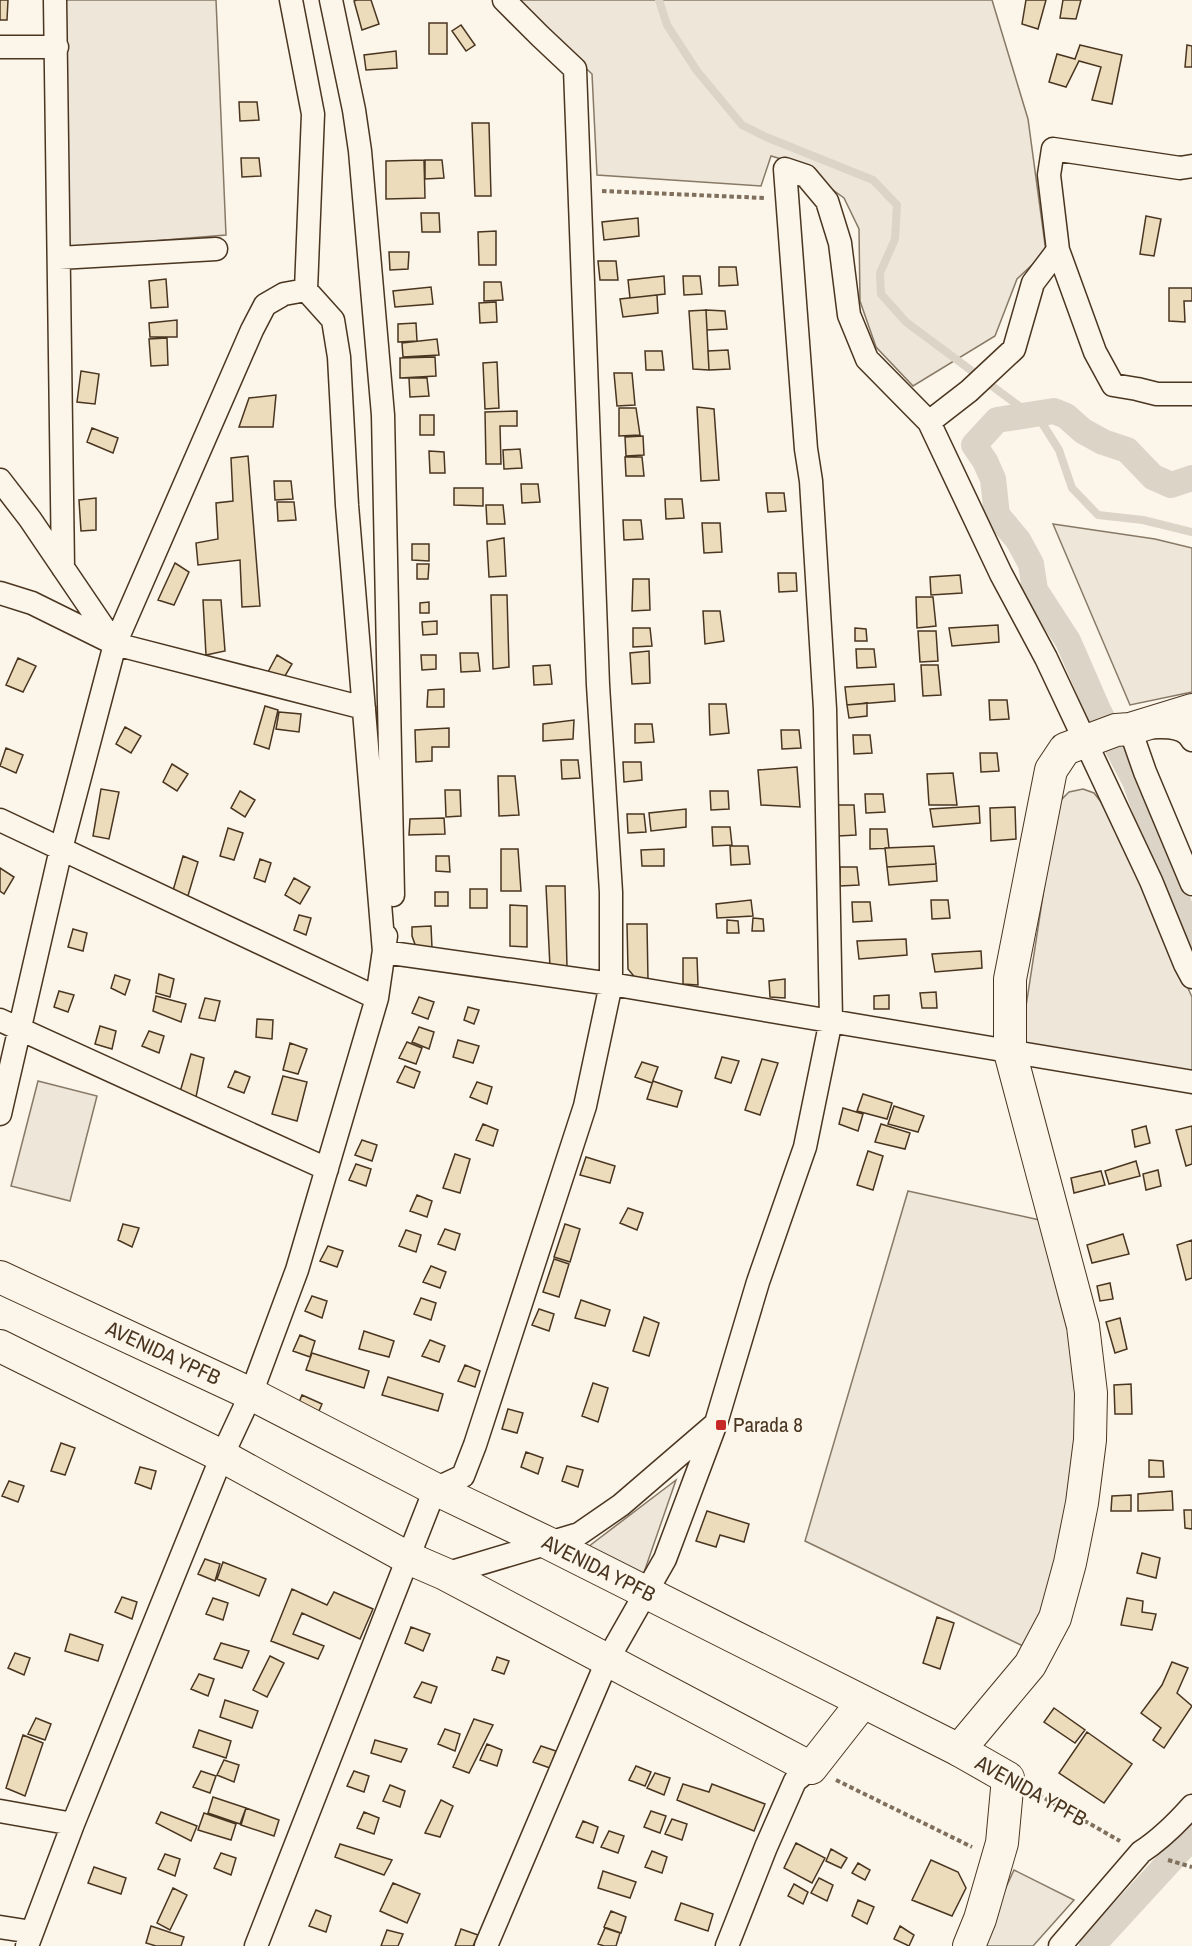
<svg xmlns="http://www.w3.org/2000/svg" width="1192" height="1946" font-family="'Archivo Narrow',sans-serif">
<rect width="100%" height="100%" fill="#fbf6e9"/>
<!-- green -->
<path fill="#ede6d9" stroke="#887966" stroke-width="1.5" d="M66 0H216L226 235 66 248Z
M515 0H992L1028 119 1046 252 1017 279 995 336 913 386 876 347 860 301 859 229 844 198 795 163 771 156 761 186 597 175 592 74Z
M1053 524 1155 539 1192 548V692L1130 705Z
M1083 789 1094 793 1105 807 1192 997V1072L1030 1046 1021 1039 1057 804 1069 792Z
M38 1081 97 1096 70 1201 11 1186Z
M908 1191 1044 1221 1072 1339 1080 1404 1075 1503 1046 1610 1025 1647 805 1541Z
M676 1480 641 1581 580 1553Z
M1014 1870 1074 1900 1033 1946H979Z"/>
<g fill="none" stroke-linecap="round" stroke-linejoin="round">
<!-- stream -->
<path stroke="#dcd4c6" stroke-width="8" d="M659 0 667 25 697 71 742 125 766 137 873 180 897 205 895 239 880 273 881 294 906 322 1042 423 1059 450 1072 488 1098 515 1143 520 1192 532"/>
<!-- canal -->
<path stroke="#dcd4c6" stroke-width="26" d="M1192 478 1171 485 1153 477 1127 450 1103 442 1083 431 1066 416 1054 411 997 420 974 445 985 461 993 479 997 515 1018 540 1031 564 1035 590 1068 641 1098 710 1135 781 1185 921 1192 934
M1092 1946 1192 1837"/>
</g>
<!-- building -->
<path fill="#ecdcbc" stroke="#4a3520" stroke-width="1.5" d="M0 0H8L7 20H0Z
M357 0H371L379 24 362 30 354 1Z
M1026 0H1046L1038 29 1022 24Z
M1063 0H1081L1076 19 1060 18Z
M429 23H447V54H429Z
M461 25 475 45 466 51 452 31Z
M1080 45 1122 55 1112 104 1092 100 1101 67 1079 61 1066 87 1049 82 1057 54 1075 59Z
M1187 45 1192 46V67H1185Z
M396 51 397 68 366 70 364 55Z
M239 102H257L259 120 240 121Z
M472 123H489L491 196H475Z
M241 158H259L261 176 242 177Z
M424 160 425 198 386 199V161Z
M425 160H442L444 178 425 179Z
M421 213H439L440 232H422Z
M1146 216 1161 219 1154 256 1140 254Z
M638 218 639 236 604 240 602 222Z
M496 231V265H479L478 232Z
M389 252H409L408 269 390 270Z
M598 261H616L618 280H600Z
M719 267H736L738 285 719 286Z
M664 276 665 294 630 298 628 280Z
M683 276H700L702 294 684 295Z
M166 279 168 307 151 308 149 281Z
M484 282H501L503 300 484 301Z
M431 287 433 304 395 307 393 291Z
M1169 288H1192V301H1184L1185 322 1169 321Z
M657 295 658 313 623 317 620 299Z
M496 302 497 322 480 323 479 303Z
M706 310 709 370 693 369 689 311Z
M706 310 725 311 727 329 707 330Z
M177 320V337H150L149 323Z
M416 323 417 341 398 342V324Z
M167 338 168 365 151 366 149 339Z
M437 339 439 355 403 357 402 343Z
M728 350 730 369 709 370 708 351Z
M645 351H662L664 370H646Z
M435 357 436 376 400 378V358Z
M497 362 499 408 485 409 483 363Z
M81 371 99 374 95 404 77 402Z
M614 373H632L635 405 617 406Z
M409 378H427L429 396 410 397Z
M276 395 273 427H239L249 398Z
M697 407 714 409 719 480 701 481Z
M619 408H636L640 435 619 436Z
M517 411V426H500L501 464H486L485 412Z
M420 415H434V435H420Z
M92 428 118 438 113 453 87 442Z
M643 436 644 455 626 456 625 437Z
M520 449 522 468 504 469 503 450Z
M429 451 444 452 445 473H430Z
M248 456 260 606 242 607 240 560 198 565 196 543 218 539 216 503 233 501 231 458Z
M625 457H642L644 476H626Z
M274 481H291L293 499 275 500Z
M521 484H538L540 502 522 503Z
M454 488H483V506L454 505Z
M766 493H784L786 511 768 512Z
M96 498V530L81 531 79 500Z
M665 499H682L684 518 666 519Z
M277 502H294L296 520 278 521Z
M486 505H503L505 524H487Z
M623 520H641L643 539 624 540Z
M702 523H720L722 552 704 553Z
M504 538 506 576 489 577 487 541Z
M412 544H429V561L412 560Z
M175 563 189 572 174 605 158 600Z
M417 564H429L428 579H417Z
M778 573H796L797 591 779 592Z
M960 575 962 593 931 595 930 577Z
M633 579H649L650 610 632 611Z
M491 595H507L509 667 493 669Z
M916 597H933L936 626 917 628Z
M203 600H221L225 651 206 655Z
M429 602V613H420V603Z
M703 611H720L724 641 705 644Z
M437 621V634L423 635 422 622Z
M998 625 999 642 952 646 949 628Z
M633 628H650L652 646 633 647Z
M855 628 866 629 867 641H855Z
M918 631H936L938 661 920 662Z
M856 649H874L876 667 857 668Z
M649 651 650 683 632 684 630 653Z
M460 653H478L480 671 461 672Z
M277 655 292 664 282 681 268 672Z
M421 655H436V669L422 670Z
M18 658 36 666 23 692 6 685Z
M550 665 552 684 534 685 533 666Z
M921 665H938L941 695 923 696Z
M894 684 895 701 847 705 845 687Z
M444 689V707H427L428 690Z
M989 700H1007L1009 719 990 720Z
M867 703V716L849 718 847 705Z
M709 704H726L729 733 710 735Z
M265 706 278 710 269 749 254 744Z
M279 712 301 714 299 732 276 729Z
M574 720 573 739 543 741V724Z
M635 724H652L654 742 635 743Z
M125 727 141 736 131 753 116 744Z
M449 728V747H432V761L416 762 415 730Z
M781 730H799L801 748 782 749Z
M853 735H870L872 753 854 754Z
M6 748 23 755 16 773 0 766Z
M980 753H997L999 771 981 772Z
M561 760H578L580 778 562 779Z
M623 762H641L642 780 624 782Z
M172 764 188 774 177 791 163 782Z
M797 767 800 807 761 805 758 770Z
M953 773 957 805H929L927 774Z
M498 776H515L519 815 499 816Z
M101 789 119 792 109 839 93 836Z
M445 790H460L461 816 446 817Z
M240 791 255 800 245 817 231 808Z
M710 791H728L729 809 711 810Z
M865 794H883L885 812 866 813Z
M837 805H854L856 835 838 836Z
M979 806 980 823 933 827 930 809Z
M1015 807 1016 839 991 841 990 808Z
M686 809V827L651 831 649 813Z
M627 814H644L646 832 628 833Z
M444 818 445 834 409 835 410 819Z
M712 827H730L732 845 713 846Z
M228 828 243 833 234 860 220 856Z
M870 829H887L889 848 870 849Z
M730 846H748L750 864 731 865Z
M934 846 936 864 887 867 885 848Z
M501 849H518L521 891H501Z
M664 849V866H642L641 850Z
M183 856 198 862 187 899 172 894Z
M436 856H449L450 872 436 871Z
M260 859 271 863 265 882 254 878Z
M936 864 937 881 889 885 887 867Z
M840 867H857L859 885 840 886Z
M0 868 14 877 4 894 0 891Z
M294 878 310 887 300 904 285 895Z
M546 886H565L567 967H550Z
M470 889H487V908H470Z
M435 892H448V906H435Z
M751 900 753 916 717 918 716 904Z
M931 900H948L950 918 932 919Z
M852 902H870L872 921 853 922Z
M510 905 527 906V947L510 946Z
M299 915 311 918 306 935 294 930Z
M753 918 763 919 764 931H752Z
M727 920 738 921 739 933H727Z
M627 924H647L648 980H637L628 969Z
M431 926 432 948 416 947 412 936V927Z
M73 929 87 933 83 951 68 947Z
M906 939 907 955 859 959 857 941Z
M981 951 982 968 935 972 932 954Z
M683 958H697L698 985 683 984Z
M159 974 174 979 170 997 156 993Z
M115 975 130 980 125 995 111 988Z
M785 979V998L770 997 769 981Z
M59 991 74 995 68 1012 54 1007Z
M936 992 937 1008H922L920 993Z
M889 995V1009H874V996Z
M156 996 186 1004 181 1022 153 1011Z
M419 997 434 1002 428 1019 412 1013Z
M205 998 220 1001 215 1021 199 1018Z
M468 1007 479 1010 474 1024 464 1020Z
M257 1019 273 1020 272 1039 256 1037Z
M100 1026 116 1031 112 1049 95 1044Z
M419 1027 434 1032 429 1049 412 1042Z
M149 1031 164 1036 159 1053 142 1046Z
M458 1040 479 1046 473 1063 453 1057Z
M407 1042 422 1048 416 1064 399 1058Z
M290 1043 307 1049 298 1074 283 1070Z
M191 1054 204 1058 196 1097 180 1092Z
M722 1057 739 1061 731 1083 715 1078Z
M762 1059 778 1063 760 1115 745 1110Z
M642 1062 658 1067 652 1083 635 1077Z
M405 1066 420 1072 414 1088 397 1082Z
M235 1071 250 1077 244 1093 228 1087Z
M283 1076 307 1082 297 1121 272 1114Z
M653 1081 682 1091 677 1107 647 1099Z
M477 1082 492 1087 487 1104 470 1097Z
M863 1094 892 1103 887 1119 857 1111Z
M894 1106 924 1116 918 1132 888 1124Z
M843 1108 863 1114 858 1131 839 1124Z
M483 1124 498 1130 493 1146 476 1140Z
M881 1124 910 1133 905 1149 875 1142Z
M1146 1126 1150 1143 1135 1147 1132 1130Z
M1192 1126V1164L1186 1166 1176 1130Z
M362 1140 377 1145 372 1161 355 1155Z
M868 1151 883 1156 873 1190 857 1185Z
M455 1154 470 1159 460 1193 443 1188Z
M586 1157 615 1166 610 1183 580 1175Z
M1136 1161 1140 1176 1109 1184 1105 1171Z
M356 1164 371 1169 366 1186 349 1180Z
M1158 1170 1161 1186 1146 1190 1143 1174Z
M1101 1171 1105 1185 1074 1193 1071 1178Z
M417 1195 432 1201 427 1217 410 1211Z
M628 1208 643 1213 637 1230 620 1223Z
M123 1224 139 1228 132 1247 118 1240Z
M565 1224 580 1229 570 1262 554 1257Z
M445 1229 460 1234 455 1250 438 1244Z
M406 1230 421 1235 416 1252 399 1246Z
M1123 1234 1129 1254 1092 1263 1087 1245Z
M1192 1240V1278L1186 1280 1177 1245Z
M328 1246 343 1251 337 1267 320 1261Z
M554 1259 569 1264 559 1297 543 1292Z
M431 1266 446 1272 440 1288 423 1282Z
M1110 1283 1113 1299 1100 1301 1097 1286Z
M312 1296 327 1301 322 1318 305 1311Z
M421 1298 436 1303 431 1320 414 1314Z
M581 1300 610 1310 605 1326 575 1318Z
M539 1309 554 1314 549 1331 532 1325Z
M644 1317 659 1323 649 1356 633 1351Z
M1120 1318 1127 1349 1115 1353 1106 1322Z
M364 1331 394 1341 389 1357 359 1349Z
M300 1335 315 1341 310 1357 293 1351Z
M430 1340 445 1346 439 1362 422 1356Z
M312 1353 369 1371 364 1388 306 1370Z
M465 1365 480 1371 475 1387 458 1381Z
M388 1377 443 1394 438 1411 382 1395Z
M593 1383 608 1388 598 1422 582 1416Z
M1131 1384 1132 1414H1115L1114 1385Z
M302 1395 322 1404 315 1420 295 1412Z
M508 1409 523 1413 517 1433 502 1429Z
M61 1443 75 1448 65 1475 51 1471Z
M526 1452 543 1458 538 1474 521 1467Z
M1149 1460 1163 1461 1164 1477H1149Z
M567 1466 583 1470 578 1487 562 1481Z
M140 1467 156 1471 151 1489 135 1483Z
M9 1481 24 1486 18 1502 2 1496Z
M1172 1491 1173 1510 1138 1511V1494Z
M1131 1495V1511H1111L1112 1496Z
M1184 1510H1192V1529L1185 1528Z
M707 1511 749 1524 744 1542 720 1535 716 1547 696 1541Z
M1142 1553 1160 1558 1156 1578 1137 1573Z
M205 1559 220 1564 215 1581 198 1574Z
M223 1562 266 1579 259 1596 217 1579Z
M292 1589 327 1605 334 1592 373 1609 360 1639 302 1613 293 1634 324 1646 318 1659 271 1641Z
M122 1597 137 1602 132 1619 115 1612Z
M213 1598 228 1603 223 1620 206 1614Z
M1127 1598 1143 1601 1142 1612 1156 1614 1152 1630 1121 1625Z
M937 1617 954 1623 940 1669 923 1663Z
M411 1627 430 1634 423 1651 405 1643Z
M70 1634 103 1645 98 1661 65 1651Z
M221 1643 249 1651 242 1668 214 1659Z
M15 1653 30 1658 24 1675 8 1668Z
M270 1656 284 1663 267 1697 253 1690Z
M497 1657 509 1661 504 1674 492 1670Z
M1172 1662 1188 1668 1177 1693 1192 1706 1164 1748 1153 1740 1161 1728 1141 1713 1162 1685Z
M199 1674 214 1679 208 1696 191 1689Z
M422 1682 437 1687 431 1703 414 1697Z
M225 1700 258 1711 252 1728 220 1717Z
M1054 1708 1085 1730 1075 1743 1044 1722Z
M36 1718 51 1724 45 1740 28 1734Z
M474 1719 493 1725 469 1773 453 1767Z
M445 1729 460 1734 455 1751 438 1744Z
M199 1730 231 1741 226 1758 193 1747Z
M1087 1732 1132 1764 1104 1803 1059 1773Z
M23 1735 43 1743 25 1796 6 1788Z
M375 1740 407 1749 401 1762 371 1753Z
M487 1744 502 1750 497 1766 480 1760Z
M541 1746 556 1751 550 1768 533 1762Z
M224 1760 239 1765 234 1782 217 1775Z
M636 1766 651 1772 645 1786 629 1780Z
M201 1771 216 1776 210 1793 193 1787Z
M354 1771 369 1776 364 1792 347 1786Z
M655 1773 670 1778 664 1795 647 1788Z
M683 1784 709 1792 712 1784 765 1804 754 1831 677 1800Z
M390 1785 405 1791 400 1807 383 1801Z
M213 1797 246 1808 240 1824 208 1813Z
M441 1800 453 1806 440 1837 425 1833Z
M246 1808 279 1820 274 1836 241 1825Z
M651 1811 666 1816 660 1833 644 1827Z
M161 1812 197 1826 191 1841 156 1823Z
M364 1812 379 1818 374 1834 357 1828Z
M204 1813 236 1824 231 1840 198 1830Z
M672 1819 687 1824 682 1840 665 1834Z
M583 1821 598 1827 593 1843 576 1837Z
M609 1831 624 1836 618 1853 601 1847Z
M796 1843 825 1858 812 1883 784 1868Z
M340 1844 392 1860 384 1875 335 1857Z
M831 1849 847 1858 841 1868 826 1861Z
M652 1851 667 1857 662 1873 645 1867Z
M221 1853 236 1858 231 1875 214 1868Z
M165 1854 180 1859 175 1876 158 1869Z
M931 1860 958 1872 966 1888 952 1916 912 1900Z
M858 1863 870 1870 865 1880 852 1873Z
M94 1867 126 1878 121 1894 88 1883Z
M603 1871 636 1882 630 1898 598 1888Z
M819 1878 833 1885 827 1901 811 1893Z
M393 1883 420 1894 407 1923 380 1911Z
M794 1884 808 1892 803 1904 788 1896Z
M173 1888 187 1895 170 1930 157 1923Z
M858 1900 874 1907 867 1924 852 1916Z
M681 1903 713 1914 708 1931 675 1920Z
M316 1910 331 1916 326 1932 309 1926Z
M611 1911 626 1917 621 1933 604 1927Z
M151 1926 184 1937 181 1946H156L146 1943Z
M900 1926 914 1935 909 1946 894 1939Z
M605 1928 620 1933 616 1946H604L598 1944Z
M461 1929 478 1935 473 1946H455Z
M387 1930 403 1934 398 1946H381Z"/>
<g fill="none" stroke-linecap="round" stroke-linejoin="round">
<defs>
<path id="street" d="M55 0 63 568
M291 0 313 114 306 290
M331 0 354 110 360 151 383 415 393 895
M0 47H57
M1058 250 1095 352 1113 385 1137 389 1157 394H1192
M59 258 216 249
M929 422 969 391 1014 349 1033 283 1058 250 1049 175 1053 149 1180 168 1192 166
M0 480 30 519 114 643
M0 593 32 603 115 644 364 708
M1192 740C1182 721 1148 728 1130 729L1145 772 1192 884
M0 820 377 998
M0 1020 327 1169
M0 1114 61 849 115 644 252 330 265 305 284 294 306 290 333 320 339 357 347 505 384 952 611 984 1192 1082
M445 1574 579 1534 621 1505 714 1425
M0 1811 73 1824
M0 1927 32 1932
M27 1946 73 1824 222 1456 251 1394 297 1270 377 998 386 936
M256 1946 435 1489 463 1476 475 1445 585 1106 611 984V892L598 685 575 69 540 36 504 0
M486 1946 608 1659 665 1559 716 1423 758 1282 805 1147 831 1020 825 709 811 481 806 449 785 169 806 176 827 201 840 243 849 315 867 359 929 422 1001 574 1046 658 1151 881 1185 964 1192 977
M727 1946 766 1847 795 1781 811 1768
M1060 1946 1141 1852C1161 1839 1176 1824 1192 1806"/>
<g id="secondary">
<path id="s1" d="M0 1277 251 1394 435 1489 548 1543 959 1750 1008 1778 1002 1843 980 1919 969 1946"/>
<path d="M0 1346 222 1456 408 1558 445 1574 811 1768 862 1703"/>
<path d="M959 1750 1030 1665 1055 1618 1070 1563 1082 1503 1090 1440 1091 1393 1083 1326 1010 1052V979L1051 770 1065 749 1116 730 1130 729 1192 710"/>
</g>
</defs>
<!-- street casing -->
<use href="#street" stroke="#4a3520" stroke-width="25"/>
<!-- secondary casing -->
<use href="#secondary" stroke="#4a3520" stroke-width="34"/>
<!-- path -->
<path stroke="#7f6f5c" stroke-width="4" stroke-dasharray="4.5 3" stroke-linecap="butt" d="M602 191 765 198
M836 1780 972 1847
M1032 1791 1120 1841
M1168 1860 1192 1867"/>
<!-- street -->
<use href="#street" stroke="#fbf6e9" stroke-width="22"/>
<!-- secondary -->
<use href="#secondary" stroke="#fbf6e9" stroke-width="32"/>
</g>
<!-- markers -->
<rect fill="#c62828" stroke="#fbf6e9" stroke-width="2" x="715" y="1419" width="12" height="12" rx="3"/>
<g text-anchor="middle" stroke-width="4.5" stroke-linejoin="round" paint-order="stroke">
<!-- street labels -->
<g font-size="21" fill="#4a3520" stroke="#fbf6e9">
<text dy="7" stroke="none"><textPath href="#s1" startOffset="180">AVENIDA YPFB</textPath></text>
<text dy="7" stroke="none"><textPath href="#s1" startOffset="666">AVENIDA YPFB</textPath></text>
<text transform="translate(1031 1791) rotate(29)" y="7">AVENIDA YPFB</text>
</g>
<!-- poi labels -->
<g font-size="21" fill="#4a3520" stroke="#fbf6e9" text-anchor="start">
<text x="733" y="1432">Parada 8</text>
</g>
</g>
</svg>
